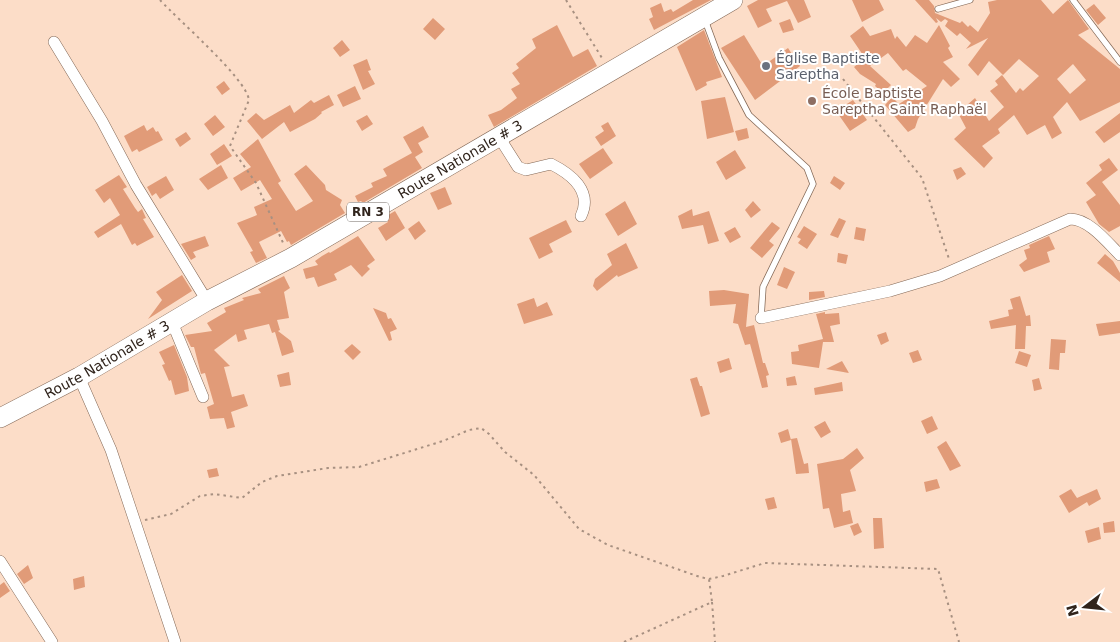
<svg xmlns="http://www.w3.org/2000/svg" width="1120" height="642" font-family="'DejaVu Sans',sans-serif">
<rect width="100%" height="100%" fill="#fcddc8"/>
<!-- building -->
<path fill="#e19b78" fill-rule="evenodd" d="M693 0H711L654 30 649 19 653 17 650 8 661 3 664 12 671 9 673 12Z
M758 0H804L811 17 798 23 787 1 766 9 772 21 758 28 747 6Z
M852 0H879L884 10 862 22Z
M915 0H929L934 6 935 13 960 23 962 21 968 27 970 25 978 32 990 13 988 2 997 0H1041L1053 14 1068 0 1089 29 1078 35 1120 69V102L1080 121 1067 102 1053 117 1062 133 1052 139 1045 125 1027 135 1014 115 998 129 1000 133 982 146 993 158 984 168 954 139 966 128 958 113 975 98 989 121 1004 107 990 91 998 85 995 81 1002 75 1016 93 1020 88 1023 91 1039 76 1019 59 1003 75 989 61 978 76 968 65 988 38 966 49 971 43 960 33 957 36 945 26 948 21 945 19 941 22 936 18 938 22 936 23ZM1073 64 1086 80 1070 94 1057 79Z
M1094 4 1106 18 1098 25 1086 10Z
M433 18 445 29 435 40 423 29Z
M790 19 794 30 783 33 779 23Z
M557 25 573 57 588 49 597 66 494 127 488 115 501 110 517 98 511 89 520 84 512 73 519 68 516 64 536 48 532 39Z
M939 25 950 46 948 48 953 57 943 62 960 79 951 87 943 79 918 119 915 128 908 132 885 105 892 97 899 104 927 86 906 69 903 71 888 53 870 66 891 85 883 93 875 86 876 84 860 74 854 67 865 58 850 36 863 26 870 36 891 29 895 39 897 36 906 47 915 35 927 43Z
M704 30 722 77 706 82 707 85 696 91 677 47Z
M744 35 763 66 788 48 800 66 755 100 721 48Z
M342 40 350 50 340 57 333 48Z
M367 59 371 70 368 71 375 84 363 90 353 65Z
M224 81 230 89 222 95 216 87Z
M355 86 361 99 343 107 337 95Z
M329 95 334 105 321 112 322 113 315 119 290 132 284 122 262 139 247 121 256 113 264 120 290 105 294 113 311 100 314 103Z
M725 97 734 132 707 139 701 101Z
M853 100 867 120 850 131 836 111Z
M1120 113V132L1104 143 1095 132Z
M215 115 225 127 213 136 204 124Z
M367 115 373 124 362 131 356 121Z
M608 122 616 136 601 146 595 137 604 131 601 126Z
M144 125 147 131 153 127 156 132 158 131 163 140 139 152 137 149 132 152 124 136Z
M423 126 429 137 418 143 423 152 415 157 422 168 363 203 361 201 358 202 355 196 373 187 371 183 387 176 383 169 412 153 403 137Z
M747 128 749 138 738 141 735 131Z
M186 132 191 139 180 147 175 139Z
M258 139 281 181 278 183 296 211 313 201 294 174 306 165 325 185 326 190 342 200 340 205 345 213 291 245 289 241 287 242 281 231 259 242 267 258 256 263 250 252 253 251 237 223 257 215 254 207 272 199 260 180 241 191 233 178 251 167 240 154Z
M224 144 232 156 217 165 210 154Z
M603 148 613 163 590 179 579 164Z
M735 150 746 168 726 180 716 162Z
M1109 158 1118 170 1102 182 1120 205V226L1109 232 1099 224 1086 202 1096 195 1086 183 1102 170 1099 165Z
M221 165 228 178 208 190 199 179Z
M961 167 966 174 957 180 953 170Z
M119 175 127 187 123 189 135 208 138 212 142 209 146 218 143 219 154 237 137 246 135 243 132 245 121 224 98 238 94 232 120 215 110 198 104 203 95 190Z
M166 176 174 190 160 199 156 193 152 196 147 187Z
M834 176 845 183 840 190 830 183Z
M445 187 452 204 438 210 430 193Z
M625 201 637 224 618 236 605 214Z
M753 201 761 210 751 218 745 210Z
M692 209 693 216 709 211 719 241 708 244 703 225 682 229 678 216Z
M395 211 405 228 386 241 378 228 388 222 385 217Z
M839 218 846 221 838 238 830 235Z
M566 220 572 232 549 244 553 252 539 259 529 238Z
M419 221 426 231 415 240 408 229Z
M772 222 780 228 769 241 774 245 762 258 750 248Z
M804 226 817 234 807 249 798 243 801 239 797 237Z
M735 227 741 237 730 243 724 233Z
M856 227 866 229 864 241 854 239Z
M205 236 209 246 193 252 196 257 191 260 181 244Z
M358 236 375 260 367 266 370 269 362 277 351 265 334 274 337 280 318 287 314 277 306 279 303 269 318 265 315 261 322 256 329 252 330 253Z
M1049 236 1055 249 1047 252 1050 262 1024 272 1019 265 1027 259 1024 250 1030 248 1029 245Z
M626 243 638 268 618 277 617 275 597 291 593 286 595 279 612 265 607 254Z
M838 253 848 255 846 264 837 262Z
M1105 254 1113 261 1120 273V282L1097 263Z
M784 267 795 272 787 289 777 285Z
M182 275 192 291 148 319 162 300 156 292Z
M284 276 290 288 284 292 289 318 277 320 280 330 278 331 291 341 294 352 282 356 275 332 272 333 269 324 244 330 247 339 238 342 236 334 214 350 230 366 224 367 232 397 244 394 248 406 231 412 235 427 227 429 224 418 210 419 207 407 214 404 205 373 201 374 194 347H191L185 335 212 331 207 323 226 312 224 308 244 300 242 298 261 293 258 289Z
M724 290 749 294 746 327 754 325 763 363H765L769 375 766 376 768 387 762 388 750 344 745 345 738 324 733 323 736 304 710 306 709 291Z
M824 291 825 297 809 300V292Z
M1020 296 1026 316 1030 315 1031 326H1026L1025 349H1015L1016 325 991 329 989 321 1009 316 1008 310 1013 309 1010 299Z
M534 298 537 307 547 302 553 315 524 324 517 304Z
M373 308 386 313 388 319 391 318 397 329 390 332 392 340 389 341Z
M825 312V314L839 313 840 324 830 326 834 342H823L819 368 792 364 791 352 799 351 798 345 823 339 816 314Z
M1120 321V333L1099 336 1096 324Z
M886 332 889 341 881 345 877 335Z
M1051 339 1066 340 1065 353H1060L1059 370 1049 369Z
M352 344 361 352 353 360 344 351Z
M174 345 187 377 189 391 175 395 171 380 169 381 162 365 165 364 159 352Z
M918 350 922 360 913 363 909 353Z
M1019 351 1031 355 1027 367 1015 363Z
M729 358 732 369 720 373 717 362Z
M842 361 849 373 826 369Z
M289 372 291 385 280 387 277 375Z
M795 376 797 385 787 386 786 378Z
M697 377 700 386H702L710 414 701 417 690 379Z
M1039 378 1042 389 1034 391 1032 380Z
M842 382 843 391 815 395 814 388Z
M932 416 938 429 927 434 921 421Z
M825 421 831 432 821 438 814 427Z
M788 429 791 440 781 443 778 433Z
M797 438 804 464 808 463 809 473 796 474 791 439Z
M946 441 961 466 950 471 937 447Z
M857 448 864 458 850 470 856 491 841 494 843 512 850 510 853 523 834 528 829 508 823 509 817 464 843 459Z
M217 468 219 476 209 478 207 470Z
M937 479 940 488 926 492 924 482Z
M1071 489 1077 498 1097 489 1101 499 1089 506 1087 502 1069 513 1059 496Z
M774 497 777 508 768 510 765 499Z
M873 518H882L884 548 874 549Z
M1114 521 1115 532 1104 533 1103 523Z
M858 523 862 532 854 536 850 526Z
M1099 527 1101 539 1088 543 1085 531Z
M28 565 33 578 24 584 17 574Z
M84 576 85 587 74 590 73 579Z
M4 582 10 591 0 598V585Z"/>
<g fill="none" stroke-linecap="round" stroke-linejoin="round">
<defs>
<path id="service" d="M1073 0 1120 62
M938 9 970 0
M705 20 719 58 749 115 807 168 813 184 763 287 761 318"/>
<path id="minor" d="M54 42 102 121 136 185 207 301
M499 137 518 167 526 170 551 164C571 174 593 191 581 216
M761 318 890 291 940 276 1070 219C1089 219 1107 242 1120 255
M172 322 203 397
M79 377 111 450 175 642
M0 561 52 642"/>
<g id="primary">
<path id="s1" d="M0 418 79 377 207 301 291 258 733 0"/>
</g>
</defs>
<!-- service casing -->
<use href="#service" stroke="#846957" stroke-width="7"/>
<!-- minor casing -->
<use href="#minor" stroke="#846957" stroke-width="12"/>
<!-- primary casing -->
<use href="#primary" stroke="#846957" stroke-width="20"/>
<!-- path -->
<path stroke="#a79081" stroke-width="2" stroke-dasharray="2.5 4" stroke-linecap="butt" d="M160 0C178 20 246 78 249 100L230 146 256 183 284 245
M566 0 602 58
M843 79 922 178 949 259
M145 520 171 514 200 496 214 494 242 498 262 482 277 476 328 468 359 467 443 441 469 430 481 428 489 434 505 452 534 475 579 529 608 545 700 577 709 579 723 576 765 563 938 569 959 642
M712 602 715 642
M624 642 712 602 709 579"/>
<!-- service -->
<use href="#service" stroke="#fff" stroke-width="5.5"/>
<!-- minor -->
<use href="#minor" stroke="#fff" stroke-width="11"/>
<!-- primary -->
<use href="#primary" stroke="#fff" stroke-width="19"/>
</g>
<!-- markers -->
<circle fill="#6b7280" stroke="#fff" stroke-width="2" cx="766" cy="66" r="5"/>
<circle fill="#8d6e63" stroke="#fff" stroke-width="2" cx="812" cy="101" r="5"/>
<g text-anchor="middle" stroke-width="4" stroke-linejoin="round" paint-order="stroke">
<!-- shield labels -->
<rect fill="#fff" stroke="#6e6660" stroke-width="1" x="347" y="202.5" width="42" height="19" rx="4"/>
<g font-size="12" font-weight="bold" fill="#30241c">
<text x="368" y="216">RN 3</text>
</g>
<!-- worship labels -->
<g font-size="14" fill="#5b616d" stroke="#fff" text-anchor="start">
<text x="776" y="63">Église Baptiste<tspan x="776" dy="16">Sareptha</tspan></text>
</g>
<!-- education labels -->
<g font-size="14" fill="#785e54" stroke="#fff" text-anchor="start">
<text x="822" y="98">École Baptiste<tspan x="822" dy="16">Sareptha Saint Raphaël</tspan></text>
</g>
<!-- street labels -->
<g font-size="14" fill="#30241c" stroke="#fff">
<text dy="5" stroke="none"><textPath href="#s1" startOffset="528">Route Nationale # 3</textPath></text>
<text dy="5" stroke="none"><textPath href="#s1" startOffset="122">Route Nationale # 3</textPath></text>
</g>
</g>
<!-- north arrow -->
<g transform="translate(1085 607) rotate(254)" stroke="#ffffff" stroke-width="4" paint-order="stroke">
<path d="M0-4L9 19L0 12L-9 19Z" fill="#30241c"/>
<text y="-8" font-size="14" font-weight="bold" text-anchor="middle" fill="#30241c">N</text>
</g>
</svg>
